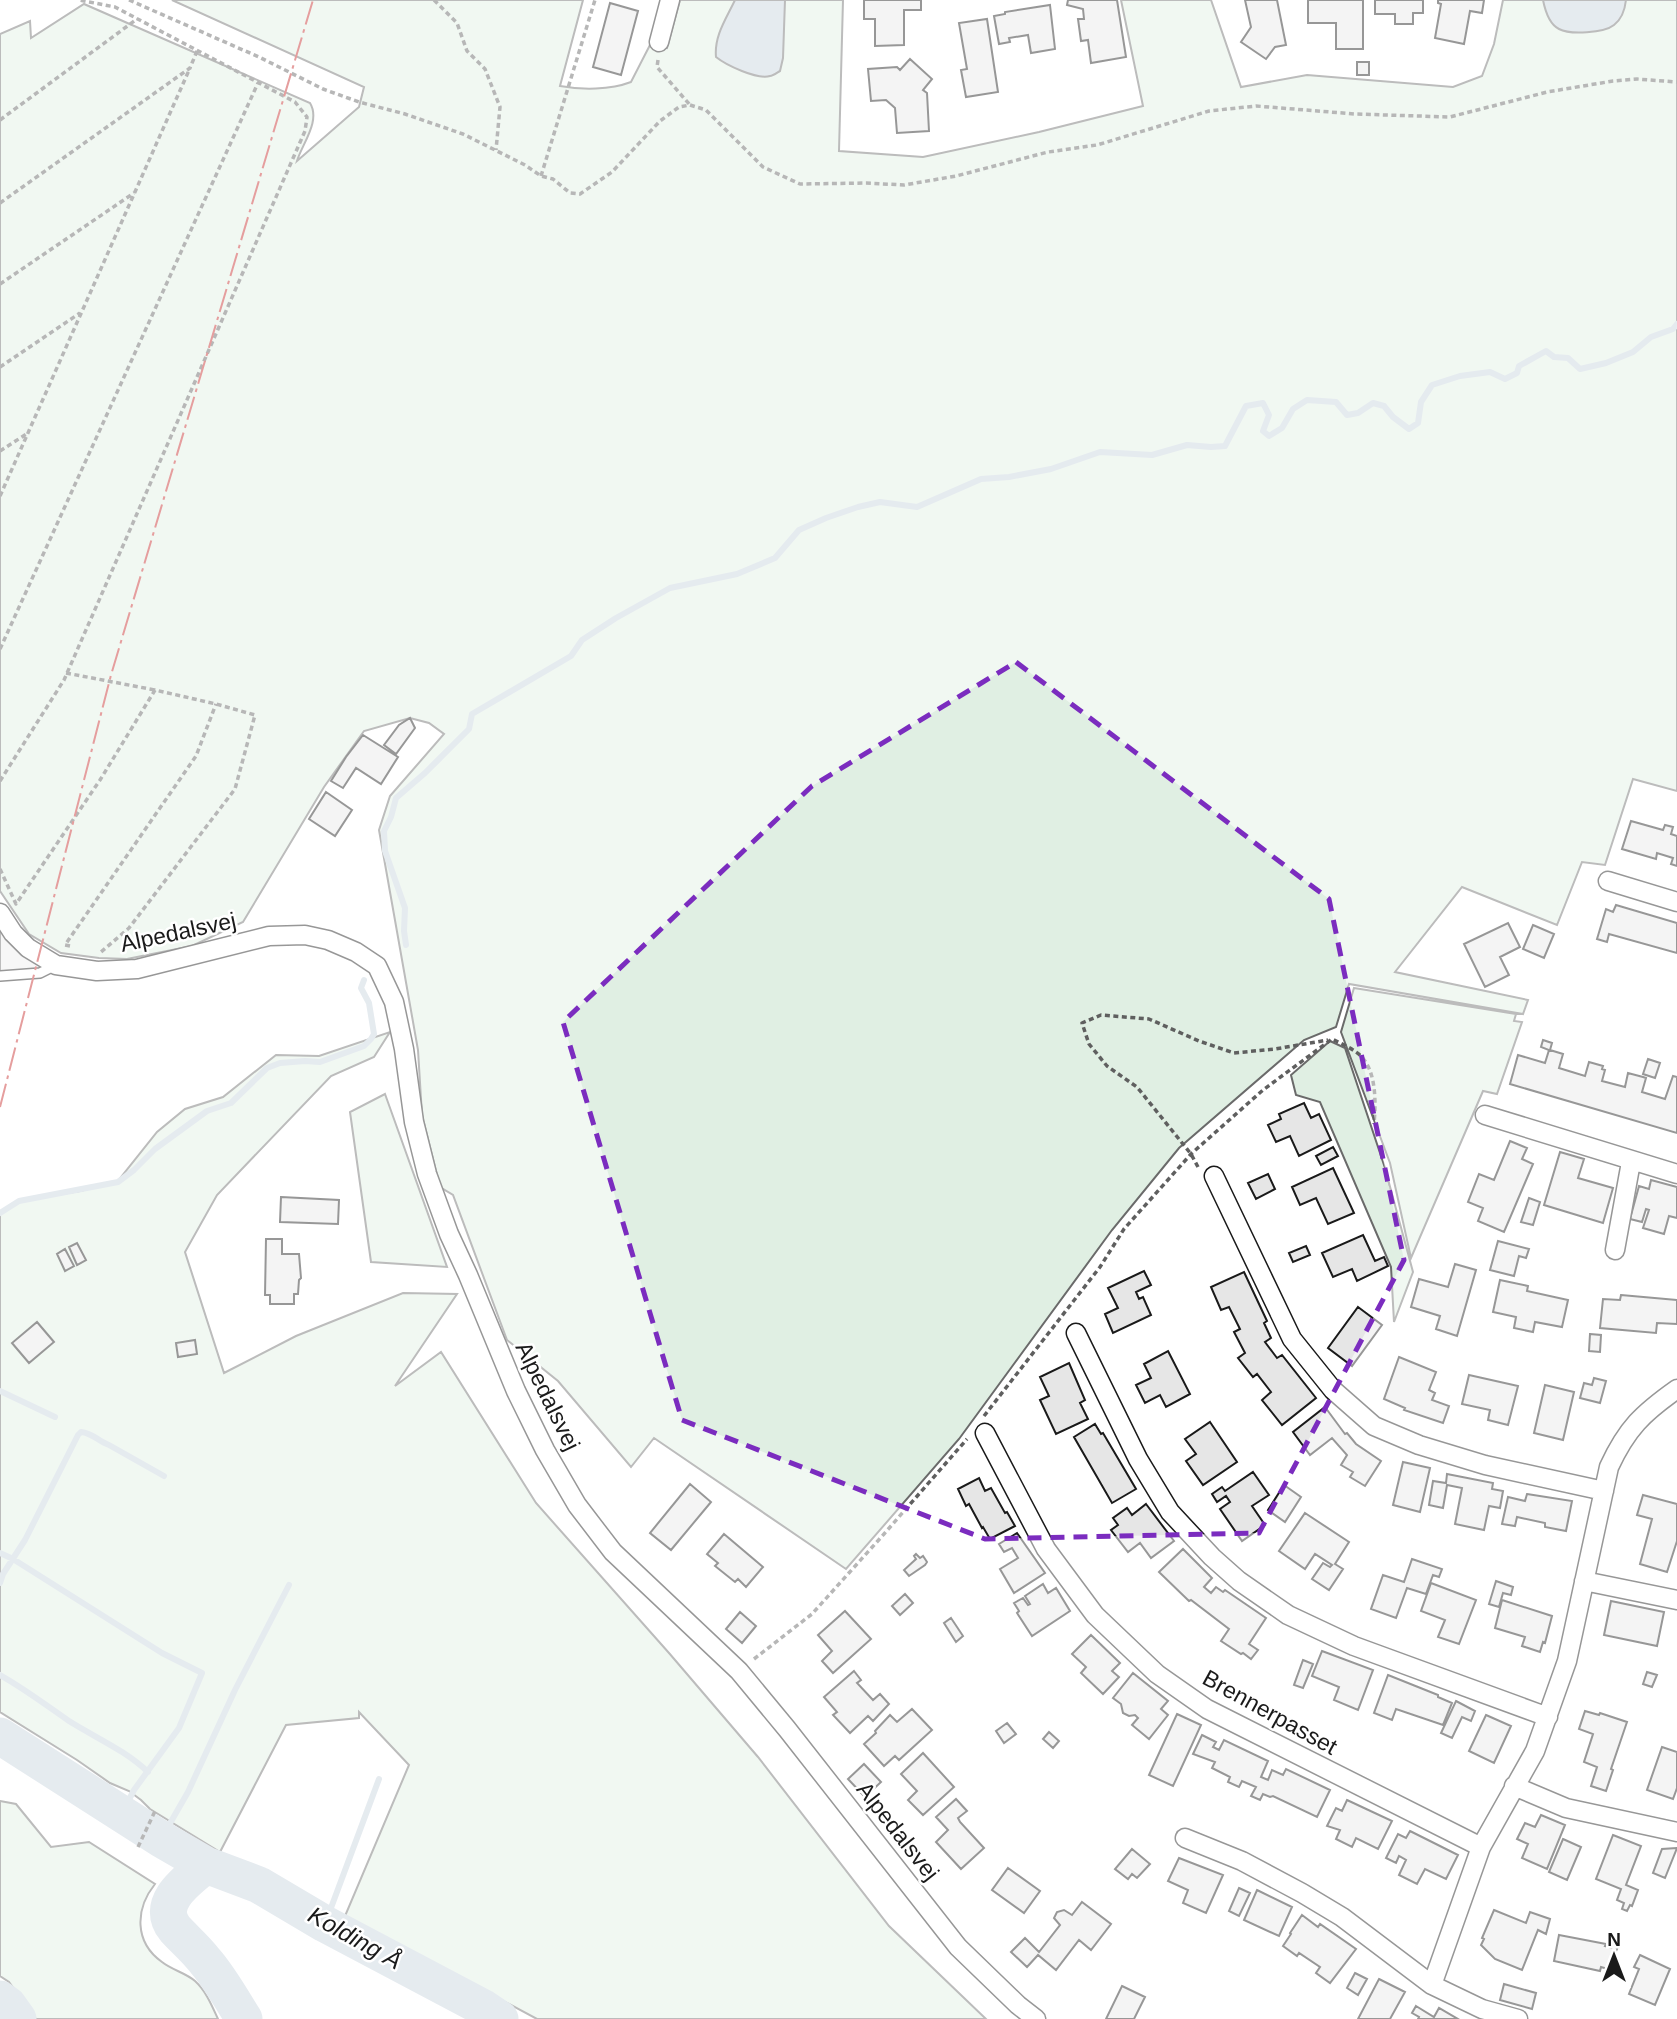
<svg xmlns="http://www.w3.org/2000/svg" width="1677" height="2019" font-family="Arial,sans-serif">
<rect width="100%" height="100%" fill="#fff"/>
<!-- green -->
<path fill="#e0efe3" stroke="#6a6a6a" stroke-width="2" d="M172 0H583L560 86C582 90 610 90 631 82L651 43 667 48 680 0H843L839 151 923 157 1039 132 1143 106 1121 0H1211L1241 87 1307 75 1453 87 1482 76 1494 44 1503 0H1677V791L1633 779 1605 865 1582 862 1557 925 1462 887 1395 972 1528 1000 1523 1014 1349 984 1336 1027 1304 1040 1179 1148 1112 1230 959 1439 846 1569 654 1438 631 1467 558 1381 507 1340 453 1195 440 1187 422 1115 418 1050 379 830 390 796 444 734 429 723 410 718 364 731 324 787 243 922 192 946 127 959 99 958 61 953 29 934 0 891V34L30 21 31 38 84 4 310 103C321 121 302 144 297 161L359 107 364 87Z
M1354 988 1516 1014 1514 1021 1522 1022 1497 1094 1483 1091 1411 1258 1390 1163 1341 1032Z
M390 1032 374 1057 331 1076 217 1195 185 1252 224 1373 296 1336 403 1293 457 1294 395 1386 441 1352 536 1503 669 1653 758 1757 889 1926 986 2019H537L345 1916 409 1765 359 1712V1718L286 1725 220 1852 150 1809 141 1800 129 1791 110 1783 77 1760 0 1712V1213L19 1201 80 1191 117 1182 157 1132 185 1109 223 1097 276 1055 319 1056Z
M1330 1041 1345 1048 1385 1168 1413 1272 1394 1322 1391 1267 1320 1102 1296 1095 1291 1075Z
M385 1094 447 1267 371 1262 350 1112Z
M0 1801 16 1804 51 1847 89 1842 155 1884C135 1909 134 1942 162 1962 172 1970 186 1973 195 1981 206 1991 212 2006 218 2019H36L9 1982 0 1976Z"/>
<!-- parking -->
<path fill="#ededed" stroke="#6a6a6a" stroke-width="2" d="M0 913 56 965 40 973 0 976Z"/>
<!-- water -->
<path fill="#c6d2dc" stroke="#6a6a6a" stroke-width="2" d="M735 0H785L783 58 780 71C778 72 773 76 770 76 757 80 726 65 716 57 714 36 726 19 735 0Z
M1543 0H1626C1625 9 1622 19 1614 25 1604 33 1570 35 1559 29 1549 24 1545 10 1543 0Z"/>
<g fill="none" stroke-linecap="round" stroke-linejoin="round">
<!-- stream -->
<path stroke="#c6d2dc" stroke-width="6" d="M406 945 404 931 405 908 385 851 384 831 391 817 396 798 425 773 469 729 472 714 571 656 582 640 616 618 670 588 737 574 775 558 799 530 826 518 858 507 880 502 917 507 981 479 1009 477 1051 469 1100 452 1152 455 1187 445 1211 447 1225 446 1246 406 1263 403 1269 415 1263 431 1269 436 1282 428 1293 409 1307 400 1336 402 1347 415 1358 413 1373 403 1384 406 1393 417 1409 429 1418 423 1421 402 1432 385 1460 376 1490 372 1505 379 1517 373 1519 366 1546 351 1554 357 1568 358 1580 369 1606 363 1633 352 1651 337 1673 329 1677 324
M0 1213 19 1201 118 1182 134 1170 155 1149 207 1111 231 1103 267 1068 280 1063 305 1061 320 1062 364 1046 371 1039 374 1034 369 1003 361 988 364 980
M0 1391 55 1417
M0 1553 13 1559 162 1653 202 1673 179 1728 134 1790 122 1813
M0 1583 3 1574 25 1540 78 1435 81 1432C93 1433 99 1442 109 1445L164 1476
M0 1675C25 1689 46 1705 69 1721 96 1738 125 1750 148 1772
M161 1839 188 1792 235 1690 289 1585
M325 1924 379 1779"/>
<!-- river -->
<path stroke="#c6d2dc" stroke-width="37" d="M0 1736 161 1839 206 1865 259 1885 325 1924 482 2007 500 2019
M206 1865C188 1880 154 1903 175 1929 185 1940 196 1949 205 1961 220 1978 232 2000 244 2019
M0 1999 8 2005 18 2019"/>
</g>
<!-- building -->
<path fill="#e6e6e6" stroke="#1a1a1a" stroke-width="2" d="M864 0H921V10H904V45L875 46V19H864Z
M1068 0H1117L1126 57 1091 63 1088 40 1081 41 1078 19H1084L1083 9 1067 5Z
M1245 0H1277L1286 45 1275 47 1266 59 1241 42 1251 27Z
M1308 0H1363V49H1336V23H1308Z
M1375 0H1423V13H1413V24H1395V14H1375Z
M1438 0H1484L1482 13 1470 11 1464 44 1435 38 1441 4 1438 3Z
M610 3 638 11 621 75 593 67Z
M1050 5 1055 49 1031 53 1028 35 1009 38 1010 42 999 44 994 16 1005 14V12Z
M987 19 998 92 966 97 961 70 967 69 959 23Z
M910 59 932 79 923 90 927 93 929 131 897 133 895 108 886 100 871 101 868 69 897 67 900 70Z
M1357 62H1369V75H1357Z
M410 718 415 728 396 754 384 745 399 725Z
M363 735 398 757 381 784 356 768 343 788 331 781 346 757Z
M326 792 352 810 335 836 309 819Z
M1631 821 1663 830 1665 825 1673 827 1671 834 1677 836V866L1671 864 1673 858 1657 853 1656 859 1622 849Z
M1616 905 1677 923V953L1609 934 1607 942 1597 939 1606 909 1613 912Z
M1508 923 1520 947 1500 957 1509 975 1485 987 1464 944Z
M1533 925 1554 934 1544 958 1523 949Z
M1543 1040 1552 1043 1550 1050 1563 1054 1559 1068 1585 1076 1589 1062 1603 1066 1602 1069 1605 1070 1602 1081 1625 1087 1628 1073 1643 1077 1646 1078 1642 1092 1665 1099 1673 1076 1677 1077V1133L1510 1084 1518 1055 1545 1063 1549 1050 1541 1047Z
M1648 1059 1660 1063 1655 1078 1643 1074Z
M1304 1103 1311 1118 1319 1114 1331 1140 1299 1156 1290 1136 1276 1142 1268 1125 1281 1119 1279 1114Z
M1510 1141 1527 1148 1522 1159 1533 1164 1504 1232 1478 1221 1483 1208 1468 1202 1479 1174 1494 1180Z
M1333 1147 1338 1156 1321 1165 1316 1156Z
M1560 1152 1584 1159 1578 1178 1613 1188 1603 1223 1544 1205Z
M1333 1168 1354 1213 1328 1224 1316 1198 1300 1205 1292 1187Z
M1268 1174 1275 1189 1256 1199 1248 1183Z
M1651 1180 1677 1187V1218L1669 1216 1664 1234 1643 1228 1649 1210 1646 1209 1642 1222 1630 1219 1639 1186 1649 1189Z
M281 1197 339 1200 338 1224 280 1222Z
M1529 1198 1540 1202 1533 1225 1521 1222Z
M1363 1235 1375 1261 1384 1257 1388 1266 1357 1281 1352 1269 1333 1277 1322 1253Z
M266 1239H282V1254H299L301 1278 299 1280 298 1294H294V1304H270V1295H265Z
M1498 1241 1529 1249 1526 1258 1519 1256 1514 1276 1490 1270Z
M77 1243 86 1260 77 1265 69 1247Z
M1306 1246 1310 1255 1293 1262 1289 1253Z
M65 1249 74 1266 65 1271 57 1254Z
M1455 1264 1476 1270 1457 1336 1436 1329 1440 1316 1411 1307 1419 1279 1448 1287Z
M1144 1271 1151 1285 1136 1292 1139 1299 1143 1297 1151 1315 1113 1333 1105 1314 1118 1308 1108 1288Z
M1244 1272 1267 1321 1264 1323 1271 1338 1265 1342 1277 1358 1282 1355 1316 1398 1282 1425 1262 1400 1271 1392 1257 1374 1253 1377 1238 1358 1245 1353 1234 1332 1240 1329 1229 1307 1221 1310 1211 1287Z
M1500 1280 1528 1286 1527 1291 1568 1300 1562 1327 1535 1322 1533 1332 1514 1328 1516 1317 1493 1312Z
M1621 1295 1677 1300V1324L1657 1323 1656 1333 1600 1328 1603 1299 1620 1300Z
M1358 1307 1382 1325 1352 1366 1328 1348Z
M37 1322 54 1342 29 1363 12 1343Z
M1590 1334 1601 1335 1600 1352 1589 1351Z
M195 1340 197 1354 178 1357 176 1343Z
M1168 1351 1190 1394 1166 1407 1160 1395 1145 1403 1136 1385 1151 1378 1144 1364Z
M1399 1357 1436 1372 1429 1390 1435 1393 1432 1400 1449 1406 1443 1423 1404 1410 1405 1408 1384 1399Z
M1069 1363 1085 1400 1080 1403 1088 1419 1056 1434 1040 1400 1049 1396 1040 1377Z
M1469 1375 1518 1386 1508 1425 1488 1420 1490 1410 1462 1404Z
M1594 1378 1606 1381 1600 1403 1580 1398 1584 1383 1592 1385Z
M1545 1385 1574 1392 1563 1440 1534 1433Z
M1325 1407 1342 1430 1345 1434 1347 1433 1356 1444 1381 1461 1365 1486 1350 1477 1353 1472 1341 1465 1347 1455 1332 1438 1310 1455 1293 1432Z
M1210 1422 1237 1462 1203 1485 1186 1461 1196 1454 1185 1439Z
M1095 1424 1101 1434 1103 1433 1136 1489 1112 1503 1074 1437Z
M1403 1462 1430 1468 1420 1512 1393 1505Z
M1253 1472 1269 1495 1252 1506 1265 1525 1242 1541 1220 1509 1230 1502 1226 1496 1217 1502 1212 1494 1222 1487 1225 1491Z
M1447 1474 1493 1483 1492 1489 1503 1491 1500 1508 1489 1506 1484 1530 1455 1524 1462 1488 1447 1485 1443 1508 1429 1505 1433 1481 1446 1483Z
M979 1478 985 1491 991 1488 1005 1513 1007 1512 1015 1526 990 1539 983 1527 982 1528 969 1504 966 1506 958 1489Z
M690 1484 711 1502 671 1550 650 1533Z
M1284 1485 1301 1497 1285 1522 1268 1510Z
M1527 1494 1572 1501 1566 1531 1545 1527V1523L1517 1517 1515 1526 1502 1524 1508 1497 1525 1501Z
M1643 1495 1677 1504V1541L1667 1572 1640 1564 1652 1519 1637 1515Z
M1146 1504 1174 1541 1151 1558 1140 1543 1128 1552 1111 1530 1118 1525 1113 1518 1127 1508 1132 1515Z
M1305 1513 1349 1542 1335 1564 1343 1569 1329 1590 1312 1579 1323 1563 1330 1567 1332 1565 1315 1554 1305 1569 1279 1551Z
M1017 1533 1045 1573 1014 1593 1000 1569 1018 1558 1012 1548 1004 1552 999 1544Z
M724 1534 763 1567 746 1587 738 1579 735 1582 715 1566 718 1563 707 1554Z
M1183 1549 1212 1578 1204 1587 1211 1593 1216 1587 1223 1592 1225 1590 1266 1618 1249 1644 1258 1650 1251 1659 1243 1653 1241 1654 1221 1641 1229 1629 1191 1600 1189 1601 1159 1572Z
M916 1554 920 1558 923 1556 927 1562 925 1565 909 1576 904 1570 916 1559 914 1556Z
M1412 1559 1442 1569 1439 1577 1433 1575 1426 1594 1407 1588 1396 1618 1371 1609 1383 1575 1404 1582Z
M1496 1581 1513 1587 1511 1595 1503 1593 1499 1607 1489 1604Z
M1431 1583 1476 1600 1459 1644 1438 1637 1445 1620 1421 1611Z
M1043 1584 1048 1593 1056 1588 1070 1611 1032 1636 1017 1613 1019 1611 1014 1603 1023 1598 1028 1605 1030 1604 1025 1596Z
M905 1594 913 1603 900 1615 892 1606Z
M1502 1600 1552 1616 1545 1643 1543 1642 1540 1652 1522 1646 1525 1637 1495 1628Z
M1611 1601 1664 1612 1657 1646 1604 1635Z
M845 1611 871 1639 833 1673 822 1661 832 1651 818 1635Z
M740 1612 756 1626 742 1643 726 1629Z
M951 1618 963 1636 956 1642 944 1623Z
M1091 1635 1120 1663 1112 1671 1119 1677 1103 1694 1081 1673 1086 1667 1072 1654Z
M1322 1651 1373 1670 1358 1710 1334 1700 1339 1687 1312 1676Z
M1303 1660 1313 1664 1303 1688 1294 1685Z
M854 1671 861 1680 857 1683 873 1700 880 1694 889 1704 873 1721 868 1716 850 1733 833 1715 837 1712 824 1697Z
M1647 1672 1657 1675 1652 1687 1643 1684Z
M1133 1673 1168 1701 1161 1709 1168 1715 1149 1739 1132 1725 1138 1718 1135 1715 1129 1716 1123 1713 1121 1704 1113 1698Z
M1388 1675 1438 1695V1697L1452 1703 1443 1725 1396 1709 1392 1720 1374 1713Z
M1456 1701 1475 1711 1471 1721 1462 1717 1452 1738 1441 1733Z
M912 1709 932 1730 899 1760 895 1756 884 1766 864 1744 876 1733 875 1731 890 1715 897 1722Z
M1585 1711 1599 1715 1600 1713 1627 1722 1611 1769 1613 1770 1606 1791 1591 1786 1597 1767 1584 1762 1593 1734 1579 1729Z
M1177 1714 1201 1725 1173 1786 1149 1775Z
M1486 1715 1511 1726 1494 1763 1469 1751Z
M1007 1723 1016 1734 1004 1743 996 1731Z
M1049 1732 1059 1741 1053 1748 1043 1739Z
M1202 1735 1216 1742 1213 1747 1219 1750 1224 1740 1268 1761 1261 1777 1268 1780 1272 1770 1283 1775 1286 1769 1330 1790 1317 1817 1273 1796 1270 1797 1263 1794 1260 1800 1251 1796 1256 1787 1242 1781 1239 1787 1228 1782 1230 1777 1212 1768 1215 1762 1193 1754Z
M1662 1747 1677 1752V1788L1673 1799 1647 1790Z
M923 1753 954 1787 923 1815 908 1800 917 1791 901 1774Z
M864 1764 881 1782 865 1797 848 1779Z
M956 1799 967 1811 958 1818 960 1822 984 1848 961 1869 936 1842 948 1830 936 1817Z
M1347 1800 1392 1821 1378 1849 1356 1838 1352 1847 1336 1839 1340 1830 1327 1826 1336 1808 1342 1811Z
M1541 1815 1565 1825 1547 1869 1522 1858 1528 1844 1517 1839 1525 1823 1535 1827Z
M1410 1831 1458 1855 1446 1879 1425 1869 1417 1884 1399 1875 1406 1860 1399 1856 1396 1863 1386 1858 1398 1834 1406 1838Z
M1613 1835 1641 1846 1626 1885 1638 1890 1632 1906 1630 1905 1627 1911 1622 1909 1624 1903 1617 1900 1621 1889 1596 1879Z
M1563 1839 1581 1847 1567 1880 1549 1872Z
M1677 1848 1665 1878 1653 1873 1662 1849Z
M1132 1849 1150 1864 1137 1878 1132 1874 1128 1879 1115 1869Z
M1179 1858 1223 1875 1206 1913 1183 1903 1188 1890 1168 1881Z
M1008 1868 1040 1891 1024 1913 992 1890Z
M1239 1888 1250 1893 1239 1916 1229 1911Z
M1257 1890 1292 1907 1279 1936 1244 1920Z
M1082 1902 1111 1924 1091 1950 1079 1940 1056 1970 1038 1955 1027 1967 1011 1952 1025 1938 1039 1952 1060 1925 1054 1918 1057 1912 1064 1910 1072 1915Z
M1494 1910 1526 1923 1530 1912 1550 1919 1546 1934 1538 1930 1522 1970 1495 1959 1481 1945 1484 1939 1482 1938Z
M1302 1915 1318 1927 1320 1924 1356 1949 1330 1983 1316 1973 1320 1967 1299 1953 1297 1956 1283 1946 1291 1934 1290 1933Z
M1559 1935 1606 1944 1605 1946 1617 1949 1608 1969 1601 1967 1600 1971 1554 1961Z
M1640 1955 1670 1969 1655 2005 1629 1994 1639 1969 1634 1967Z
M1355 1973 1367 1979 1358 1995 1347 1988Z
M1379 1979 1405 1992 1390 2019H1358Z
M1504 1984 1536 1993 1532 2009 1500 2000Z
M1122 1986 1145 1997 1134 2019H1106Z
M1416 2006 1434 2017 1439 2008 1458 2019H1418L1419 2017 1412 2013Z"/>
<g fill="none" stroke-linecap="round" stroke-linejoin="round">
<defs>
<path id="lane" d="M0 976 40 973 56 965"/>
<path id="street" d="M659 42 670 0
M1608 881 1677 902
M0 913 13 933 28 948 56 965 97 971 137 969 269 936 305 935 328 940 356 952 377 966 394 1002 404 1049 414 1122 427 1174 449 1234 468 1275 516 1391 545 1450 577 1505 613 1552 739 1671 787 1729 958 1947 1018 2005 1036 2019
M1485 1115 1677 1174
M1214 1176 1292 1339 1333 1390 1374 1426 1419 1445 1485 1465 1604 1491
M1615 1250 1631 1162
M1076 1333 1138 1459 1170 1512 1212 1557 1239 1581 1288 1615 1354 1646 1548 1717
M985 1433 1046 1549 1095 1615 1157 1674 1207 1709 1481 1847
M1584 1581 1677 1600
M1514 1786 1566 1808 1677 1832
M1185 1838 1242 1861 1302 1893 1342 1917 1432 1985 1482 2009 1518 2019
M1432 1985 1481 1847 1535 1751 1567 1661 1609 1467C1627 1428 1643 1413 1677 1389"/>
</defs>
<!-- lane casing -->
<use href="#lane" stroke="#1a1a1a" stroke-width="12"/>
<!-- street casing -->
<use href="#street" stroke="#1a1a1a" stroke-width="21"/>
<!-- path -->
<path stroke="#5f5f5f" stroke-width="3.5" stroke-dasharray="5 3.5" stroke-linecap="butt" d="M129 0 259 57 323 89 359 102 405 114 463 134 525 165 541 176 553 179 570 193 580 194 612 172 660 121 679 107 690 105 706 110 763 167 800 184 866 183 904 185 956 176 1048 152 1097 145 1209 111 1256 106 1355 114 1450 117 1547 92 1613 81 1637 79 1677 82
M434 0 457 23 467 51 485 69 500 107 496 150
M658 60 657 67 690 105
M0 120 137 19
M541 176 595 0
M0 203 190 68 197 51
M0 284 134 193
M0 367 80 313
M0 451 28 433
M0 496 190 68
M0 649 258 83
M66 673 155 690
M0 781 64 680 305 131 307 117 295 102 115 7 79 0
M0 869 16 904 100 780 155 690 216 704 255 715 235 789 129 928 101 952
M70 946 65 945 196 756 216 704
M1198 1167 1191 1154 1137 1087 1107 1066 1089 1044 1082 1023 1101 1015 1149 1019 1199 1041 1234 1053 1275 1049 1328 1040
M984 1416 1100 1267 1124 1229 1191 1154 1263 1090 1332 1039C1340 1043 1349 1047 1356 1052 1377 1066 1376 1102 1374 1124
M754 1659 812 1614 884 1534 967 1439
M138 1847 156 1809"/>
<!-- lane -->
<use href="#lane" stroke="#fff" stroke-width="9"/>
<!-- street -->
<use href="#street" stroke="#fff" stroke-width="18"/>
<!-- power -->
<path stroke="#c62828" stroke-width="2" stroke-dasharray="24 5 3.5 5" stroke-linecap="butt" d="M0 1107 111 675 313 0"/>
</g>
<!-- marked area -->
<path d="M0 0H1677V2019H0ZM1016 662 1329 899 1404 1260 1259 1533 985 1539 682 1420 563 1022 812 786Z" fill="#fff" fill-opacity=".55" fill-rule="evenodd"/>
<path fill="none" stroke="#7b2cbf" stroke-width="5" stroke-dasharray="14 9" stroke-linejoin="round" d="M1016 662 1329 899 1404 1260 1259 1533 985 1539 682 1420 563 1022 812 786Z"/>
<g text-anchor="middle" stroke-width="5" stroke-linejoin="round" paint-order="stroke">
<!-- street labels -->
<g font-size="23" fill="#1a1a1a" stroke="#fff">
<text transform="translate(178 932) rotate(-12)" y="8">Alpedalsvej</text>
<text transform="translate(548 1396) rotate(64)" y="8">Alpedalsvej</text>
<text transform="translate(1270 1712) rotate(29)" y="8">Brennerpasset</text>
<text transform="translate(898 1831) rotate(52)" y="8">Alpedalsvej</text>
</g>
<!-- water labels -->
<g font-size="24" font-style="italic" fill="#1a1a1a" stroke="#fff">
<text transform="translate(355 1938) rotate(29)" y="8">Kolding Å</text>
</g>
</g>
<!-- north arrow -->
<g transform="translate(1614 1956)" stroke="#ffffff" stroke-width="5" paint-order="stroke">
<path d="M0-5L12 26L0 18L-12 26Z" fill="#1a1a1a"/>
<text y="-10" font-size="19" font-weight="bold" text-anchor="middle" fill="#1a1a1a">N</text>
</g>
</svg>
